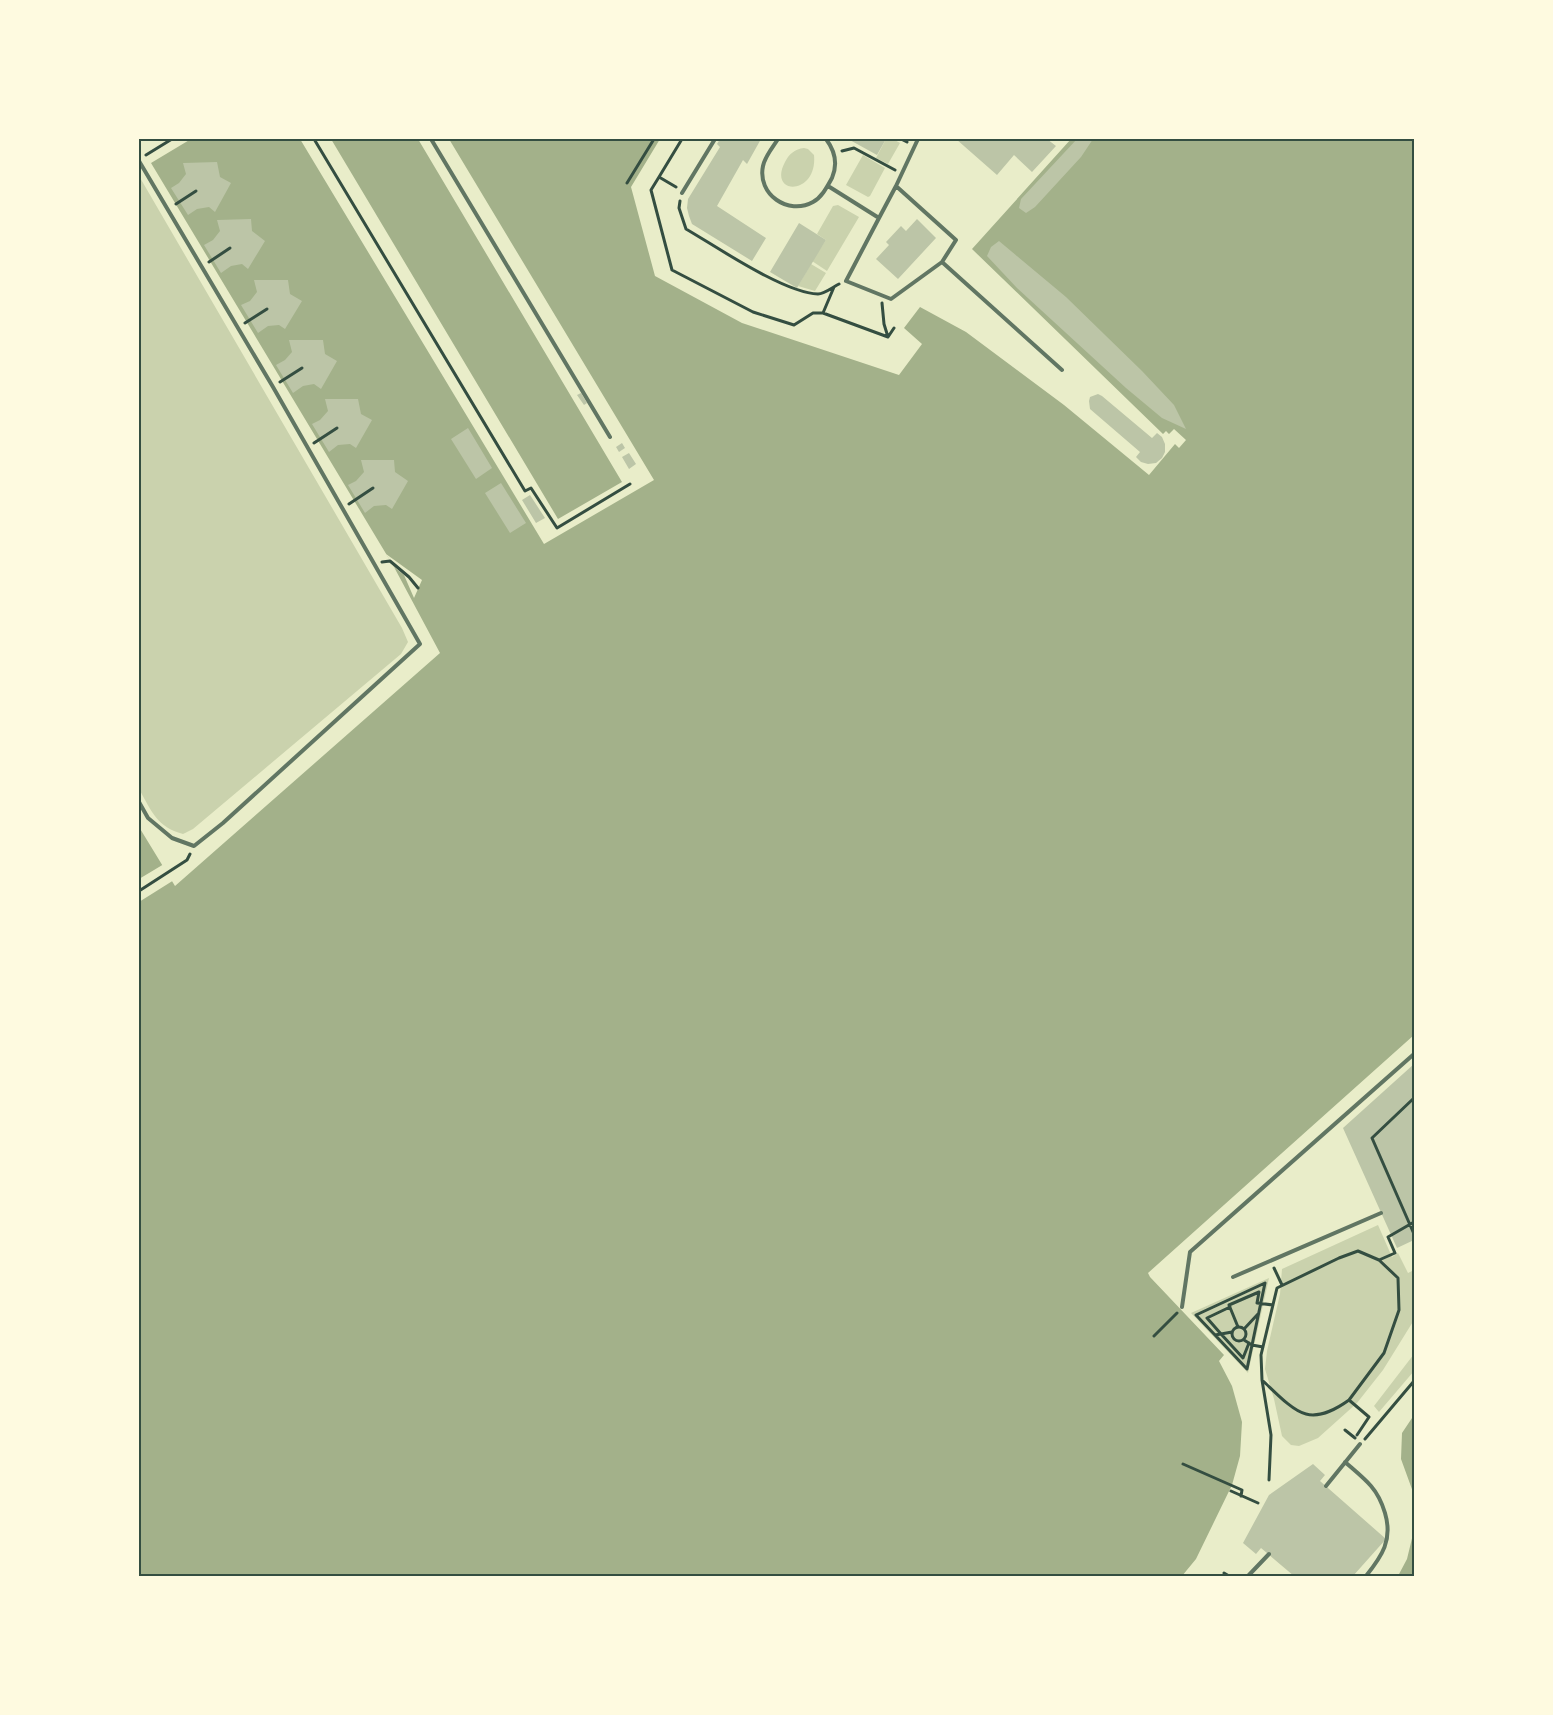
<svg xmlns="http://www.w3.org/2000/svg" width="1553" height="1715" font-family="'Roboto Condensed',sans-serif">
<rect width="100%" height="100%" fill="#e9edc9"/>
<!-- green -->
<path fill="#cad2ad" d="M886 139H893L900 143 888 164 876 158Z
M804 148 808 149 814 155C818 196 767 196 785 162 789 154 795 149 804 148Z
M863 155 885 168 870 196 868 197 846 185Z
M139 176 402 628 408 642 401 654 193 829 183 834C157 827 152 812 139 789Z
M838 205 859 217 827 271 812 261 826 240 817 234 833 206Z
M811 264 826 273 815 291 798 286Z
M1378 1225 1392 1257 1398 1253 1408 1273 1414 1270V1320L1383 1370 1357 1403 1318 1438 1299 1446 1291 1445 1282 1436 1274 1399 1265 1369 1267 1351 1280 1294 1282 1269Z
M1269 1278 1248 1373 1191 1313Z
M1414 1354V1371L1379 1412 1374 1406Z"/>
<!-- water -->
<path fill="#a3b18a" d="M191 139H300L544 544 654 480 449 139H660L631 187 655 276 742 323 899 375 922 344 904 328 920 307 966 332 1064 405 1149 475 1175 444 1179 448 1186 440 1174 429 1169 434 1166 431 1163 434 972 249 1071 139H1414V1035L1148 1273 1150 1277 1224 1355 1219 1361 1232 1386 1242 1422 1240 1456 1232 1485 1196 1559 1182 1576H139V827L175 886 440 653 394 567 151 163Z
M331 139H418L622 482 558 519Z
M1414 1415V1510L1413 1492 1401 1459 1402 1433Z
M1414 1530V1576H1398L1407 1559Z"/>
<!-- pier -->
<path fill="#e9edc9" d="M386 554 422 580 414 598 404 575 394 567Z
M164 864 174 880 139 902V879Z"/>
<!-- building -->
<path fill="#bcc5a7" d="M720 139H761L747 164 743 160 717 206 766 238 752 261 692 224 689 216 687 208 688 199 720 147 717 144Z
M848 139H886L877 155Z
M956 139H1047L1056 146 1032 172 1014 155 997 175Z
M1077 139H1093L1081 157 1035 207 1026 213 1019 208 1021 199Z
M217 162 220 177 231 183 215 212 209 207 197 209 188 215 171 188 179 183 186 174 183 163Z
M251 219 252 231 265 241 248 269 242 264 231 266 221 273 204 245 213 240 220 231 217 220Z
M917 219 936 238 898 279 876 259 889 245 886 242 901 226 906 231Z
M799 223 826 240 797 288 770 272Z
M999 241 1066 297 1142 371 1174 405 1186 429 1162 418 1126 388 1017 288 987 256 991 247Z
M254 280H288L290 294 302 301 285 329 279 325 268 326 258 333 241 305 250 301 257 292Z
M289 340H323L325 354 337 361 321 389 314 384 303 386 293 393 276 365 285 360 292 352Z
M581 393 587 403 584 405 577 395Z
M1098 394 1102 396 1152 438 1157 433 1162 437 1165 444V452L1162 458 1156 463 1148 464 1141 462 1136 457 1140 452 1090 409 1089 401 1090 397Z
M325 399H358L361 414 372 420 356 448 350 444 338 445 329 452 312 424 320 420 328 411Z
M468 428 492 468 476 479 451 439Z
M622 443 625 448 619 452 616 447Z
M629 453 636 464 629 469 622 457Z
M361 460H394L395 472 408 481 392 509 386 505 374 506 365 513 348 485 356 481 364 472Z
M501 483 526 523 510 533 485 493Z
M530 495 545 518 536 523 522 500Z
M1414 1064V1159L1412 1162 1414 1168V1240L1397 1248 1343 1128Z
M1313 1464 1325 1475 1320 1481 1386 1539 1353 1576H1294L1261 1548 1256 1554 1243 1543 1269 1495Z"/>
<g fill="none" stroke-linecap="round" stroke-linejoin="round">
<!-- path -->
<path stroke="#344e41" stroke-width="3" d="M314 139 525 491 531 488 557 528 630 484
M901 139 907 142
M842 151 854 148 895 170
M146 155 172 139
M659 177 682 139
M627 183 654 139
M676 187 659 177 651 190 672 270 753 312 794 325 813 313H823L888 337
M680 201 679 208 686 229C717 247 784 293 818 294 824 294 833 287 839 284
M176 204 196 191
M209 262 230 248
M882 303 884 324 888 337 894 328
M823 313 834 287
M245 323 267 309
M280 382 302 368
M314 443 337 428
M349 504 373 488
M382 562 390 561 409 577 418 588
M139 891 187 860 190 854
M1414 1098 1372 1138 1414 1234
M1379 1260 1395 1253 1388 1237 1414 1222
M1274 1268 1282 1285
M1230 1307 1207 1318 1221 1334 1232 1332
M1232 1334a7 7 0 1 1 14 0a7 7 0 1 1-14 0Z
M1238 1327 1229 1305 1259 1292 1257 1303 1273 1305
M1244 1329 1258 1314
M1215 1335 1196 1315 1265 1283 1247 1369 1215 1335 1221 1334 1243 1358 1249 1343
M1154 1336 1177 1313
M1244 1340 1252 1345 1263 1347
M1263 1381C1273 1390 1292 1411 1306 1414 1320 1418 1338 1408 1349 1400L1369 1417 1357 1435
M1345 1430 1355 1438
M1365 1439 1414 1381
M1183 1464 1242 1490 1241 1496
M1269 1480 1271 1435 1262 1380 1261 1355 1277 1288 1339 1258 1358 1251 1379 1260 1398 1278 1399 1310 1384 1353 1349 1400
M1231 1491 1258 1503
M1224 1573 1229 1576"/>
<!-- service -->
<path stroke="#617663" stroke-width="4" d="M431 139 610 437
M778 139C773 147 765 156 763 166 757 194 788 216 813 202 822 197 827 187 832 178 838 164 835 151 826 139
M139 161 273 387 420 644 223 823 194 846 172 838 148 818 139 802
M828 186 879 218 896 186
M682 193 715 139
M879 218 846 281 891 299 942 262 956 240 896 186 918 139
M942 262 1062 370
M1233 1277 1381 1213
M1182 1307 1190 1252 1414 1054
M1345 1462C1354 1470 1363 1477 1371 1486 1378 1494 1382 1503 1385 1513 1393 1540 1382 1556 1366 1576
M1326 1486 1360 1444
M1248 1576 1269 1554"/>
</g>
<!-- border -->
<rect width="1553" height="1715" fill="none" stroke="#fefae0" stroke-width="280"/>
<rect x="140" y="140" width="1273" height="1435" fill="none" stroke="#344e41" stroke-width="2"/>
</svg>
